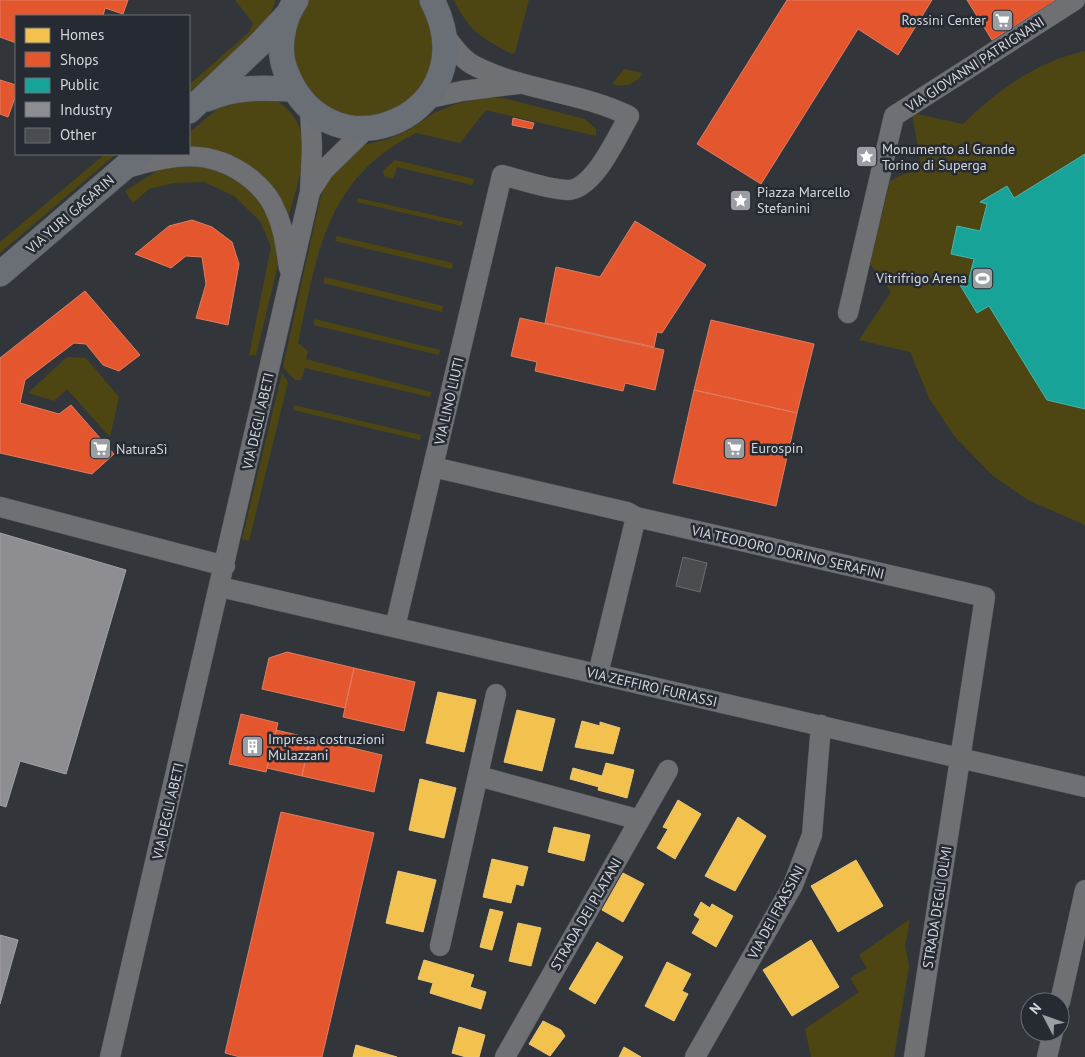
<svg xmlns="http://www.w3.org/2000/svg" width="1085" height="1057" font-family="'PT Sans',sans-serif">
<rect width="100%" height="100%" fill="#32363a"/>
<!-- green -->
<path fill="#4d4613" d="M235 0H276L267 23 189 92V85L249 32 253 23Z
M308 0H418L431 20 435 57 418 93 386 115 348 117 317 102 293 63 292 40 297 18Z
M454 0H529L515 52 512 54C481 37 470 33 454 0Z
M1085 51V525L1028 500 993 476 955 437 930 400 910 352 859 340 891 292 870 264 890 181 921 166 912 113 963 124C997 91 1037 61 1085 51Z
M624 69 643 73C635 84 626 88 612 84Z
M272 98C323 126 298 178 287 223L282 209 189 150V133L223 104Z
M483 98H503L585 119 596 129V136L486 110 460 143 416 133C325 178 317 255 298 343L308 351 306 359 431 392 430 397 305 368 301 380H295L283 367 320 199 327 180 363 145 389 139 407 131 436 112 458 103Z
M105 154H116L0 253V242Z
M395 160 474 179 472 185 397 167 393 179 384 176 383 171Z
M208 166 246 184 260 197 276 231 279 261 256 355H249L271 247 260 221 234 196 204 182 173 183 149 189 133 203 125 191 163 167Z
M358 198 463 222 462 226 356 202Z
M337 236 453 263 452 269 335 241Z
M325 277 443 306 442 312 323 283Z
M315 319 440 350 439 355 313 325Z
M67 357 86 358 119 397 110 437 67 389 54 401 28 393Z
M282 373 288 382 249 541 242 539Z
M294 405 421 435 420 440 293 410Z
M910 919 905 946 909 966 894 1057H811L805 1029 859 992 850 978 867 968 859 955Z"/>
<!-- homes -->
<path fill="#f2c14e" stroke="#e9c879" d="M438 692 476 700 464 752 426 743Z
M517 710 555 719 542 771 504 762Z
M582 721 600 726V722L620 728 613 754 575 747Z
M606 763 634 770 627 798 598 790Z
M573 768 602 776 599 787 570 779Z
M420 779 456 788 444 838 409 830Z
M678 800 701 814 675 859 657 848 668 829 663 827Z
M738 817 766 836 735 891 705 876Z
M554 827 590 835 584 861 548 852Z
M492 859 528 867 523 886 516 884 511 903 483 897Z
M856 860 883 906 838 932 811 886Z
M398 871 436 880 423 932 386 923Z
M623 873 644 884 623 922 602 910Z
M701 902 710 908 712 904 733 916 716 947 692 933 700 919 694 915Z
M490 909 503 912 492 950 480 947Z
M518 923 541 928 531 966 509 961Z
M811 940 839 987 792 1016 763 970Z
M597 942 623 957 595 1004 569 989Z
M424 960 474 975 470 987 486 992 481 1009 430 993 433 983 418 979Z
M667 962 691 974 682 991 688 994 674 1021 645 1006Z
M543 1021 561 1030 565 1036 550 1056 529 1044Z
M459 1027 485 1035 479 1057H466L452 1053Z
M356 1045 397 1057H353Z
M624 1047 641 1057H619Z"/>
<!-- shops -->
<path fill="#e4572e" stroke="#df7d62" d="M0 0H128L123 14 105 8 103 16H16V43L0 37Z
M787 0H932L898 55 858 29 761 184 697 144Z
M967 0H1056L992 40Z
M0 80 16 85V95L8 117 0 114Z
M513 118 534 123 532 129 512 125Z
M192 220 212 227 232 242 239 264 228 325 196 318 206 284 202 257 186 256 171 268 135 254 169 226Z
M635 221 706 265 662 333 657 332 654 347 545 323 556 267 600 277Z
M85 291 140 355 119 371 103 365 86 344 74 343 25 380 20 403 59 414 71 405 114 454 92 474 0 453V358Z
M520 318 664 350 655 390 625 383 623 391 535 371 537 362 511 356Z
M711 320 814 344 797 413 694 390Z
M694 390 797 413 776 506 673 483Z
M287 652 354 668 345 708 262 689 269 658Z
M354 668 415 682 404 731 343 717Z
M241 714 278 723 266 772 229 764Z
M276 730 310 738 302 776 267 768Z
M310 738 382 755 374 792 302 776Z
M281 812 374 833 322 1057H240L225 1053Z"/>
<!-- public -->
<path fill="#17a398" stroke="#4fb3ac" d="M1085 154V409L1047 400 989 306 977 313 960 285 967 287 974 259 951 254 957 226 980 231 987 204 980 202 1007 186 1014 198Z"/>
<!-- industry -->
<path fill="#8d8d92" stroke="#a2a3a8" d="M0 533 126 570 66 774 20 761 6 807 0 805Z
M0 935 18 940 0 1004Z"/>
<!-- building -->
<path fill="#4a4d50" stroke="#6a6c70" d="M683 557 707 563 700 592 676 586Z"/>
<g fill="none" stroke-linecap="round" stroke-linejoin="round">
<defs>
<path id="minor" d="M426 99 462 91 518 84
M124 169C170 155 210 146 251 179 262 188 271 198 276 212 284 229 286 249 289 268
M311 190 324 170 366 129
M848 313 894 116 1075 0
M433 467 627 512 636 517 985 597 914 1057
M0 507 225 566
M220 587 1085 787
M395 627 502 175C522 180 546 189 567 190 593 191 617 137 629 116 581 92 524 91 475 66 462 60 454 47 445 36
M598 674 636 517
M478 776 640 820
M440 946 496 694
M1060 1002 1085 890
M110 1057 310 192 312 147 310 110
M505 1057 668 770
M695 1057 793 885 812 835 821 725
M1047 1057 1053 1032"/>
<path id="major" d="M296 0C282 20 277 50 286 72 330 184 491 113 432 0
M207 99C238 86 260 88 292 89
M189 111 260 44 287 15
M0 274 140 154"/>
</defs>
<!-- minor casing -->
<use href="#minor" stroke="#4f5256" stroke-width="21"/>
<!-- major casing -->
<use href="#major" stroke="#4f5256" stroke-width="26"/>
<!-- minor -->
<use href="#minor" stroke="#6e7074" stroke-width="20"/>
<!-- major -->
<use href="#major" stroke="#6a6f76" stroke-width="25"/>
</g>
<!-- icons -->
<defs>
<symbol id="supermarket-square" viewBox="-11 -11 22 22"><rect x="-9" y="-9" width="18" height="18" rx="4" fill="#9b9fa3" stroke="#262b33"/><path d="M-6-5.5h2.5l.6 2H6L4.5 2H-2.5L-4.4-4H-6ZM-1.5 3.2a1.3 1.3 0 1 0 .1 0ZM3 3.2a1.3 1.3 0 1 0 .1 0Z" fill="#fff"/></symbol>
<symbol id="sight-square" viewBox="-11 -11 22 22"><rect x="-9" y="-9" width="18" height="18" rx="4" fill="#9b9fa3" stroke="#262b33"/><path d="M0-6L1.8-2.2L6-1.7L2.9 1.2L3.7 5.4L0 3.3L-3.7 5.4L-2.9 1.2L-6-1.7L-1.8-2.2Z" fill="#fff"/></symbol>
<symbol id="stadium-square" viewBox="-11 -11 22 22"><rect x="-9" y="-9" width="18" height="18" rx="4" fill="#9b9fa3" stroke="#262b33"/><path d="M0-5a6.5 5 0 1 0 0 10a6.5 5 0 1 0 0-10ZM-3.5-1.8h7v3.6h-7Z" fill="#fff"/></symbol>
<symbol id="building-square" viewBox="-11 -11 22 22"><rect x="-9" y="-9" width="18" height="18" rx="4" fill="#9b9fa3" stroke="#262b33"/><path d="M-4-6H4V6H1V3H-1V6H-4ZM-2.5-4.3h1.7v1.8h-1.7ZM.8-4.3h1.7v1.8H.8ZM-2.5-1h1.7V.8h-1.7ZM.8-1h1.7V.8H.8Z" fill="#fff"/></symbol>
</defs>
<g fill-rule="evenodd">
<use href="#supermarket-square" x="990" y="8" width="25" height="25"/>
<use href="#sight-square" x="854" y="144" width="25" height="25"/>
<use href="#sight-square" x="728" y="188" width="25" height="25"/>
<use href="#stadium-square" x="970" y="266" width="25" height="25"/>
<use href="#supermarket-square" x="722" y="436" width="25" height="25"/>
<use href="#supermarket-square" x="88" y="436" width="25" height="25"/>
<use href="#building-square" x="240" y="734" width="25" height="25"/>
</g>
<g text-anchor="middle" stroke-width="5" stroke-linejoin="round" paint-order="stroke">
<!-- poi labels -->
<g font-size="14" fill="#d3d7dc" stroke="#262b33" text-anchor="start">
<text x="986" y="25" text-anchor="end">Rossini Center</text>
<text x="882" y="154">Monumento al Grande<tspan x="882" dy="16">Torino di Superga</tspan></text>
<text x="757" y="197">Piazza Marcello<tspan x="757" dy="16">Stefanini</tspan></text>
<text x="967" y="283" text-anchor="end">Vitrifrigo Arena</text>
<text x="751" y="453">Eurospin</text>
<text x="116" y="454">NaturaSì</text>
<text x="268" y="744">Impresa costruzioni<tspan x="268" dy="16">Mulazzani</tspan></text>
</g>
<!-- street labels -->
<g font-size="14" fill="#d3d7dc" stroke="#262b33">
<text transform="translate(975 64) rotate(-33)" y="5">VIA GIOVANNI PATRIGNANI</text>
<text transform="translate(70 214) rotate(-41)" y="5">VIA YURI GAGARIN</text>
<text transform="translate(449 401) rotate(-77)" y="5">VIA LINO LIUTI</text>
<text transform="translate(258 421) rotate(-77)" y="5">VIA DEGLI ABETI</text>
<text transform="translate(788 552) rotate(13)" y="5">VIA TEODORO DORINO SERAFINI</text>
<text transform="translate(652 687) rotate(13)" y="5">VIA ZEFFIRO FURIASSI</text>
<text transform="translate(168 811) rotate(-77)" y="5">VIA DEGLI ABETI</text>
<text transform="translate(937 907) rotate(-81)" y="5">STRADA DEGLI OLMI</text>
<text transform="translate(776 912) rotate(-62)" y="5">VIA DEI FRASSINI</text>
<text transform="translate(586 914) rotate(-60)" y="5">STRADA DEI PLATANI</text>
</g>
</g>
<!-- legend -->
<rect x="15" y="15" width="175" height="140" fill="#262b33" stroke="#6b7077"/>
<rect x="25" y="28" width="25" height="15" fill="#f2c14e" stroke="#6b7077"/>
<text x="60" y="40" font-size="15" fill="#d3d7dc">Homes</text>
<rect x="25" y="52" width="25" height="15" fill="#e4572e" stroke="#6b7077"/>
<text x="60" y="65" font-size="15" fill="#d3d7dc">Shops</text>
<rect x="25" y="78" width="25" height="15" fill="#17a398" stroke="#6b7077"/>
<text x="60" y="90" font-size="15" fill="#d3d7dc">Public</text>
<rect x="25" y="102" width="25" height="15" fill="#8d8d92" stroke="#6b7077"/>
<text x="60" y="115" font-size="15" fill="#d3d7dc">Industry</text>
<rect x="25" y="128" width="25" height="15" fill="#4a4d50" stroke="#6b7077"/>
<text x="60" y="140" font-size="15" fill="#d3d7dc">Other</text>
<!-- north arrow -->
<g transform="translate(1045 1017) rotate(311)"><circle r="24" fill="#262b33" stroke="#6b7077"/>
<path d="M0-4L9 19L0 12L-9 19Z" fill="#9b9fa3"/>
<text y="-8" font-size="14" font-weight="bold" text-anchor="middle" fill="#d3d7dc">N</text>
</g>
</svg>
